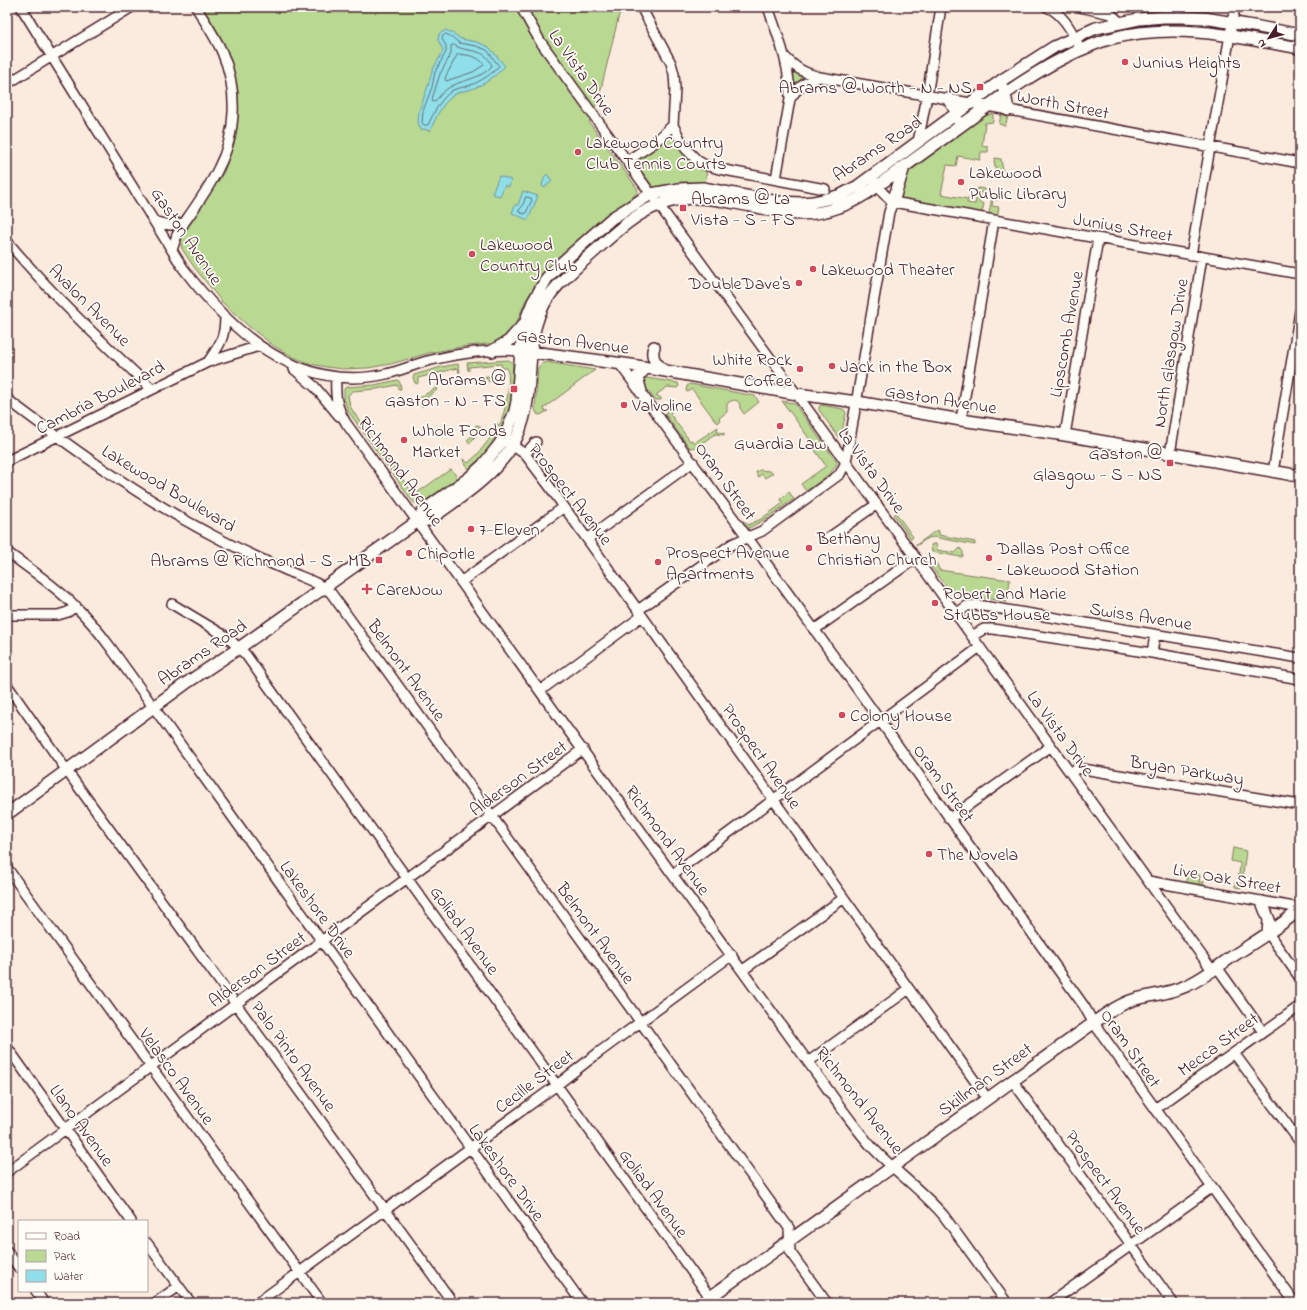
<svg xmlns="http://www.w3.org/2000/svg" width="1307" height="1310" font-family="'Indie Flower',sans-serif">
<rect width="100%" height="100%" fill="#fbebde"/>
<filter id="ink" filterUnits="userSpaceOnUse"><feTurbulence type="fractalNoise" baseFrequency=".025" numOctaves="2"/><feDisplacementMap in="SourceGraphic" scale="8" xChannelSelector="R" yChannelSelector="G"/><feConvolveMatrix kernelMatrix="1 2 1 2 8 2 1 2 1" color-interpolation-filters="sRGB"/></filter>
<g filter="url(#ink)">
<!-- green -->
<path fill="#b9d891" stroke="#827c5e" d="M201 7H621L599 97 589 122 637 188 638 193 607 215 540 277 525 302 514 330 498 343 467 346 429 353 391 364 368 368 343 369 326 367 311 364 293 357 274 346 247 325 222 302 194 267 182 249 181 243 184 231 224 172 236 137 238 114 235 88Z
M795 71 803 78 795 85H794L792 73Z
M991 114H993V122L985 123 982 146 988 147V152H981L980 160 958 156 956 166 947 165 941 194 968 199 967 203 975 204 978 188 985 189V193L980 192 979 202 984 204 982 212 979 213 900 198 899 197 906 174 983 117Z
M1001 115 1008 117 1005 126 999 124Z
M668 136C678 137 698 161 707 169L705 184 682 182 654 188 636 163 641 157Z
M995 158 1001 159 1003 171 996 170 994 161Z
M992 197H998L997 200 993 199 992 206 999 207 997 217 991 215 989 213Z
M508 360 512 362 513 365C512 386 513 410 501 428L494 425V423H495L500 425C505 410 512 384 507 368H502L501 364 469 367V371L468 370 467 363Z
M546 362 595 370 544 408 545 411H548L540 415 537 414 535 409 538 368 541 364Z
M458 364 460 371 459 373 458 368 418 378V383L417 384 415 383 413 377 414 375 441 367Z
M490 376H492L493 378 489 382 486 378 480 382 477 378V377Z
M647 378 678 383 679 386 677 388 667 387 656 395 661 398V400H655L643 384V379Z
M398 380 400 383 401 389H399L397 385 377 389 353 391 348 395 350 406 354 413 414 495 451 469 458 478 419 505 413 502 348 411 344 399V389L346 387 374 385Z
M690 384 755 396 759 402 744 414 740 408C741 399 732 398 727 404V412L719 418 720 420 717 423 692 389 688 392 686 391 687 386Z
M436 388 438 389 421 402 423 406H421L418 403 419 398Z
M782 401 794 403 837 462C836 472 814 485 806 491L801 484 826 466 810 443 811 441Z
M821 405 843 409 845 411 846 413 841 436 838 437 837 435 819 410V407Z
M669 409 672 410 670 414 690 441 692 440 694 443 718 427 717 432 724 433V435L715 434 696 447 692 448 689 447 665 414Z
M477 425 480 426 481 429 469 444 467 440 478 431 475 426Z
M488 432 491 433 496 437 480 460 469 470 464 462 463 459H464L468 463 477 455 491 437 487 435Z
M760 470 769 471 773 473 765 478 762 474 758 477 756 472Z
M789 492 794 499 764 520 749 528 746 527 743 523 744 521 748 525 761 519 783 503 780 499Z
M896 513 913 537 911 539 894 515Z
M937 530 939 531V535L975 542V545L934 537 928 538 916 546V545Z
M932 544H936L937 550 955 553 960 548 963 552V556L961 557 932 552 931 545Z
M930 560 936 561 939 570 1010 580 1007 602 951 592 928 563Z
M1233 848 1246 851 1241 888 1235 887V882H1238L1240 865V863L1231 861Z
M1187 873 1200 875 1199 883 1204 881 1203 886 1201 887 1186 883Z"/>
<!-- water -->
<path fill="#8edfe9" stroke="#73929d" d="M446 30 454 34 461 39 477 42 489 47 505 66C496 76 485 84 472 89 466 91 459 91 454 95 441 104 436 118 430 131L424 129 421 130 418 123 419 111 428 86 432 71 443 51 442 48 438 40 439 34Z
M547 174 552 181 544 188 542 185 545 176Z
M499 176 511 180 509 187 505 185 500 196 492 194Z
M523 191 538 196 528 220 512 213 515 205H518Z"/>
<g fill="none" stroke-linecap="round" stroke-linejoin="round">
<!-- shore -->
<path stroke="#656c77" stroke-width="1" d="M446 34 452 37 459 43 476 46 487 50 499 66C492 74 481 81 471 85 465 87 458 88 453 90 441 98 434 112 428 125H424L422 123 423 111 432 87 435 72 446 52V46L442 39 443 36Z
M454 45C467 54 485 46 492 66 479 80 467 78 452 86 445 89 440 96 435 101L433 102 432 99 440 74 451 54V46Z
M458 54C467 55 480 56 484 65L473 72 446 81 445 79 446 76Z
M526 197 531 198 532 200 526 213 524 214 519 212V210L522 207Z"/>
<defs>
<path id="minor" d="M21 7 183 268C231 332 300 394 386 374 400 371 413 365 427 361 454 354 493 348 520 351
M521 7 540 41 584 102 920 564 1212 970
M641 7 671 63 674 74 675 89 673 125 681 141 686 149 698 161 705 165 719 169 825 189
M768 7C779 39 790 65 790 99L776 179
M1047 7C1064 14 1074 34 1080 50
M1080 7 1111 14 1121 23
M785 57C797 69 804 73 820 77L948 99 1300 163
M7 84 132 7
M790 99C798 87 806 81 820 77
M918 142 927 96 941 7
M627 161 654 143 673 125
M874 181 883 193 893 202
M893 202 1300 274
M155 222 170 225 184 223 177 235 172 250
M184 223C196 206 209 188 218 169 237 133 238 89 222 52 215 36 205 22 196 7
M7 241C51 294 102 342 152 389
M1191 255 1235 7
M208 362 259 346
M619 363 737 523 848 676 1039 943 1084 1006 1093 1022 1295 1303
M294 369 315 387 339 416
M336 377C335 396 336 406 346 423L808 1062C829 1090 848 1120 871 1146 894 1171 922 1190 944 1216L1007 1303
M7 399C73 449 141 498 214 536 238 549 263 560 288 571 303 578 319 582 331 593L789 1228 790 1252 827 1303
M961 420 994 220
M1065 435 1098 239
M507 442 525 454 547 483 987 1098
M525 454 536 442
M1170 454 1202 257
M7 461 208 362C220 345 225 338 225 316
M1273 472 1300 311
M587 539 693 462
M827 539 877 504
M7 552C30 569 55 586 75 606 89 619 100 633 111 648L582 1303
M462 581 564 507
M172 604 227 637 239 648 246 655 281 704 710 1297
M638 610 732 544 762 531 840 474 846 462 889 212 893 202
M956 614 967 606 977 605 1300 658
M7 615H58L68 612 76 606
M814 630 916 558
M972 636 984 629H993L1152 653 1300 679
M1152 653 1155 635
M7 685 72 778 453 1303
M541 690 642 616
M1071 773 1077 768 1300 805
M949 819 1051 746
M7 868 322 1303
M673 874 980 647
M1148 881 1300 908
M1268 933 1300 978
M1217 967 1263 1032
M743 970 844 898
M7 1047 131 1221
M1234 1053 1300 1142
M808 1062 909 989
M1012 1080 1173 1303
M1155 1109 1300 1006
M7 1172 583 749
M147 1243 191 1303
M7 1251 19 1268
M36 1291 44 1303
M155 1303 179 1286
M257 1303 557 1085 598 1053 732 955
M1050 1303 1211 1188"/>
<path id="major" d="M1004 89 1008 110
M948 99 955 109 957 119
M893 202 904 167
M654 347C650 357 656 364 663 370
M492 351 509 341 524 324
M525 351 631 365 797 394 857 402 961 420 1065 435 1300 476
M641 392 637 377 646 368
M418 521 424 510 469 478 483 465 499 445 506 434 515 411 517 401 522 339 527 317 533 302 547 278 557 267 612 218 651 194 679 189 703 188 778 202 801 203 813 202 831 198 841 195 858 186 1002 80 1054 47 1096 28 1139 19 1164 17H1183L1204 18 1259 27 1300 35
M7 814 185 684 239 648 418 521 429 520C459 498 492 478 512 446 544 393 513 331 559 284 571 272 583 261 596 250 626 222 653 198 697 198 715 198 734 203 752 206 784 213 807 219 839 207 857 201 872 190 887 179 905 166 923 153 941 140 985 109 1027 74 1076 52 1088 47 1100 41 1113 38 1132 33 1153 31 1173 31 1216 31 1258 41 1300 48
M1262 902 1269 920 1268 933
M702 1303 1106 1014C1115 1008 1125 1002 1136 999 1153 995 1170 993 1186 986 1202 979 1216 968 1230 958 1254 942 1279 928 1300 909"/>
</defs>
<!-- minor casing -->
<use href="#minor" stroke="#4a1f2b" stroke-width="12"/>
<!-- major casing -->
<use href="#major" stroke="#4a1f2b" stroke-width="14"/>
<!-- minor -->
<use href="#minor" stroke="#fdfcf7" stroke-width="9"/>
<!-- major -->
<use href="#major" stroke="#fdfcf7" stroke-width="11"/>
</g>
</g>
<!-- markers -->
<g fill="#d1495b" stroke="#fdfcf7" stroke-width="1.5">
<circle cx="1125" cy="62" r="4"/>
<rect x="976" y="83" width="8" height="8" rx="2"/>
<circle cx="578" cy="152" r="4"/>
<circle cx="961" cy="182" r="4"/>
<rect x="679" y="204" width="8" height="8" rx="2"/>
<circle cx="472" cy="254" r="4"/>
<circle cx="813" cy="269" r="4"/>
<circle cx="799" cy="283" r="4"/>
<circle cx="832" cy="366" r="4"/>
<circle cx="800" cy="369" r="4"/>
<rect x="510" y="385" width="8" height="8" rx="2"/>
<circle cx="624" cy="405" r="4"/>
<circle cx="780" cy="426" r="4"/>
<circle cx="404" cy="440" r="4"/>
<rect x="1166" y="459" width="8" height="8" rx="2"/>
<circle cx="471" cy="529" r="4"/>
<circle cx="809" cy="548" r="4"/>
<circle cx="409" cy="553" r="4"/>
<circle cx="989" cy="558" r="4"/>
<rect x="375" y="556" width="8" height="8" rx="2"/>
<circle cx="658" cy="562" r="4"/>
<path d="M365 583h4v4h4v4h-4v4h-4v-4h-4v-4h4z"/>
<circle cx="935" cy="603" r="4"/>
<circle cx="842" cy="715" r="4"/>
<circle cx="929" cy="854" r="4"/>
</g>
<g text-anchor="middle" stroke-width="3.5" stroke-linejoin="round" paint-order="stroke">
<!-- poi labels -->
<g font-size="18" fill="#4a1f2b" stroke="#fdfcf7" text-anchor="start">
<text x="1133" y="68">Junius Heights</text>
<text x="972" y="93" text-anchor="end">Abrams @ Worth - N - NS</text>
<text x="586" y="148">Lakewood Country<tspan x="586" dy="21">Club Tennis Courts</tspan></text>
<text x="969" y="178">Lakewood<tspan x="969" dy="21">Public Library</tspan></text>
<text x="691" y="204">Abrams @ La<tspan x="691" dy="21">Vista - S - FS</tspan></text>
<text x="480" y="250">Lakewood<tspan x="480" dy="21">Country Club</tspan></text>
<text x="821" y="275">Lakewood Theater</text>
<text x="791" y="289" text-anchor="end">DoubleDave's</text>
<text x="792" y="365" text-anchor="end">White Rock<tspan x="792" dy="21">Coffee</tspan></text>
<text x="840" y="372">Jack in the Box</text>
<text x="506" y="385" text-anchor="end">Abrams @<tspan x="506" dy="21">Gaston - N - FS</tspan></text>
<text x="632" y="411">Valvoline</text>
<text x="412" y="436">Whole Foods<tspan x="412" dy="21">Market</tspan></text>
<text x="780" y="449" text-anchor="middle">Guardia Law</text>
<text x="1162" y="459" text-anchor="end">Gaston @<tspan x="1162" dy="21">Glasgow - S - NS</tspan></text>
<text x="479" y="535">7-Eleven</text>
<text x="817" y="544">Bethany<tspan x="817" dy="21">Christian Church</tspan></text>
<text x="997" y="554">Dallas Post Office<tspan x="997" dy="21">– Lakewood Station</tspan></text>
<text x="666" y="558">Prospect Avenue<tspan x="666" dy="21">Apartments</tspan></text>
<text x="417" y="559">Chipotle</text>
<text x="371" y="566" text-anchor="end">Abrams @ Richmond - S - MB</text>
<text x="376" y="595">CareNow</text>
<text x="943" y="599">Robert and Marie<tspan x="943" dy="21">Stubbs House</tspan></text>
<text x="850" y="721">Colony House</text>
<text x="937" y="860">The Novela</text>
</g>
<!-- street labels -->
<g font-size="18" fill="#4a1f2b" stroke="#fdfcf7">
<text transform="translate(582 72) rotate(55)" y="6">La Vista Drive</text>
<text transform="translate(1063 104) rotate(11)" y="6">Worth Street</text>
<text transform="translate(877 148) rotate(-34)" y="6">Abrams Road</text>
<text transform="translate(1123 227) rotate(10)" y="6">Junius Street</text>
<text transform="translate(187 236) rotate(56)" y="6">Gaston Avenue</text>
<text transform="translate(90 305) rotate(45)" y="6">Avalon Avenue</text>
<text transform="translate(1066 334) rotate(-80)" y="6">Lipscomb Avenue</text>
<text transform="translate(573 341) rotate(7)" y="6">Gaston Avenue</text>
<text transform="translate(1170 353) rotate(-81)" y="6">North Glasgow Drive</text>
<text transform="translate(100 397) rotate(-27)" y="6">Cambria Boulevard</text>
<text transform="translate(941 399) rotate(9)" y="6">Gaston Avenue</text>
<text transform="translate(872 470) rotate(54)" y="6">La Vista Drive</text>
<text transform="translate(401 471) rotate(54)" y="6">Richmond Avenue</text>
<text transform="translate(726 481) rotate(54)" y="6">Oram Street</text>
<text transform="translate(169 488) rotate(31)" y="6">Lakewood Boulevard</text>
<text transform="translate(571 494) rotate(52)" y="6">Prospect Avenue</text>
<text transform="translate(1141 616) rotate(9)" y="6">Swiss Avenue</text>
<text transform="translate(202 652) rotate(-34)" y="6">Abrams Road</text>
<text transform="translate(407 670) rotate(54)" y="6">Belmont Avenue</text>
<text transform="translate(1061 733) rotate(54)" y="6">La Vista Drive</text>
<text transform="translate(762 756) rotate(55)" y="6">Prospect Avenue</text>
<text transform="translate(1187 770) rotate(9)" y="6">Bryan Parkway</text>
<text transform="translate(518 778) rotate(-36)" y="6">Alderson Street</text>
<text transform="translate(944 783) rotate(54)" y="6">Oram Street</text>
<text transform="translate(668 840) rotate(54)" y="6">Richmond Avenue</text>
<text transform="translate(1227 878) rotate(10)" y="6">Live Oak Street</text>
<text transform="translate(318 909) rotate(54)" y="6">Lakeshore Drive</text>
<text transform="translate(465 930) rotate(54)" y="6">Goliad Avenue</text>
<text transform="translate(596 933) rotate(54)" y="6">Belmont Avenue</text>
<text transform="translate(257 969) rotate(-36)" y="6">Alderson Street</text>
<text transform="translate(1218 1044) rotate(-36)" y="6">Mecca Street</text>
<text transform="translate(1131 1048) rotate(55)" y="6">Oram Street</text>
<text transform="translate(294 1056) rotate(54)" y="6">Palo Pinto Avenue</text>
<text transform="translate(177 1076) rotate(54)" y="6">Velasco Avenue</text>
<text transform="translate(985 1079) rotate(-36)" y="6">Skillman Street</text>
<text transform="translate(534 1081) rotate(-37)" y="6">Cecille Street</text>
<text transform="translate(860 1100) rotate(52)" y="6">Richmond Avenue</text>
<text transform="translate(82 1125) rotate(54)" y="6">Llano Avenue</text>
<text transform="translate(507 1172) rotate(54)" y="6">Lakeshore Drive</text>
<text transform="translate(1106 1182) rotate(54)" y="6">Prospect Avenue</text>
<text transform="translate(654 1193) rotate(54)" y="6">Goliad Avenue</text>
</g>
</g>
<!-- margin -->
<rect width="1307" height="1310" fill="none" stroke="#fdfcf7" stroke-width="24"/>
<rect x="12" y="12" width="1283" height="1286" fill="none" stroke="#4a1f2b" stroke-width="1.5" filter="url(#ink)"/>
<!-- legend -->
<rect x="18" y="1220" width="130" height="72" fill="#fdfcf7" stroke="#b5a4a5"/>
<rect x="26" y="1233" width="20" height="6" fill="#fdfcf7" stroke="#b5a4a5"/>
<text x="54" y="1240" font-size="12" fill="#4a1f2b">Road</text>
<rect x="26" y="1250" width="20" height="12" fill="#b9d891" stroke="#b5a4a5"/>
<text x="54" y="1260" font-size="12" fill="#4a1f2b">Park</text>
<rect x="26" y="1270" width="20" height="12" fill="#8edfe9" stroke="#b5a4a5"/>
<text x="54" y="1280" font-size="12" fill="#4a1f2b">Water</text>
<!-- north arrow -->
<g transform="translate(1269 38) rotate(234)" stroke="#fdfcf7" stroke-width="3" paint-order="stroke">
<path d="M0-3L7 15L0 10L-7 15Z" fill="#4a1f2b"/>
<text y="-6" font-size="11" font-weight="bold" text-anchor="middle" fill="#4a1f2b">N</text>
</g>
</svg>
